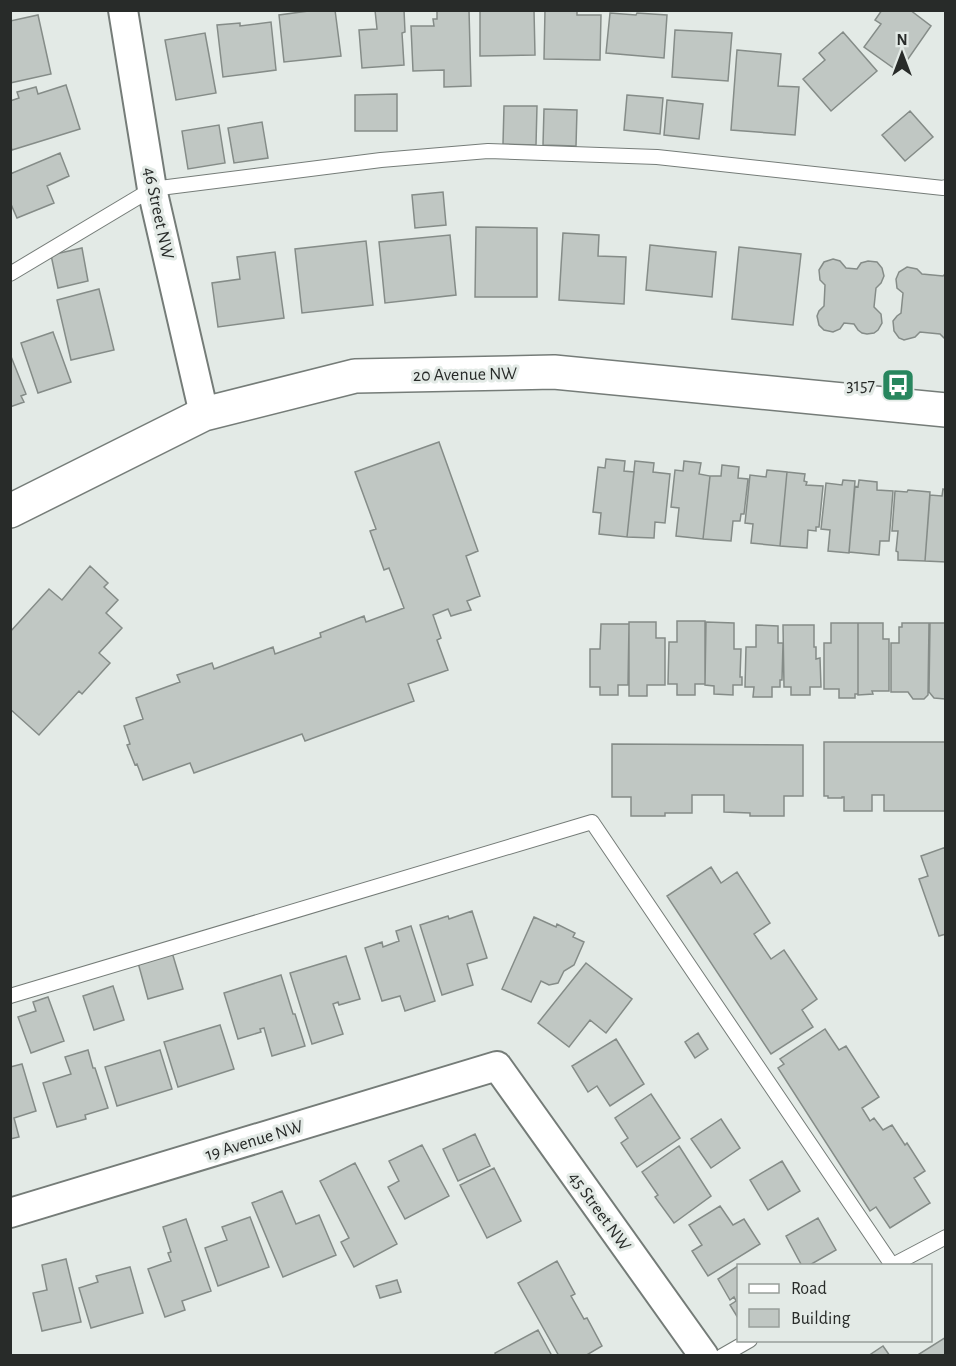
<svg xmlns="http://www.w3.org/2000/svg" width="956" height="1366" font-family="'Alegreya Sans',sans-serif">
<rect width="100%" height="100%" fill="#e3eae6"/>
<!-- building -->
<path fill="#c0c7c3" stroke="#858c88" stroke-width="1.5" d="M316 10H335L341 56 284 62 279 15Z
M375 10H404L405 32 402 33 404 65 362 68 359 30 377 29Z
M437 10H469L471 86 444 87V70L413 71 411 26H434L433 19H437Z
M480 10H534L535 55 480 56Z
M545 10H577V15H601L600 60 544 59Z
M882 10H910L931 26 899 72 864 47 881 24 875 20Z
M610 13 636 15 637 13 667 15 664 58 606 53Z
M38 15 51 74 10 83V21Z
M271 22 276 70 223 77 217 25 240 23V26Z
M675 30 732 33 728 81 672 77Z
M843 32 877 71 831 111 803 79 825 60 819 53Z
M205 33 216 93 176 100 165 40Z
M737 50 781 54 778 86 799 87 795 135 731 130Z
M66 85 80 129 12 150 10 144V101L19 98 17 92 36 87 38 94Z
M397 94V131H355V95Z
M627 95 663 98 660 134 624 130Z
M667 100 703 104 699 139 664 135Z
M504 106H537L536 145 503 144Z
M544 109 577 110 576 146 543 145Z
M910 111 933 137 905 161 882 135Z
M262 122 268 158 234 163 228 128Z
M219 125 225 163 188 169 182 131Z
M60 153 69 176 47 186 54 203 17 218 10 202V174Z
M443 192 446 225 415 228 412 195Z
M476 227 537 228V297H475Z
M563 233 599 235 598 256 626 257 624 304 559 300Z
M450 235 456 295 385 303 379 242Z
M366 241 373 305 302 313 295 249Z
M650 245 716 252 712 297 646 290Z
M739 247 801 254 793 325 732 319Z
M82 248 88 281 58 288 51 255Z
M275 252 284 318 218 327 212 283 240 279 237 257Z
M833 259 840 261 846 268 857 269 861 263 868 261 877 262 882 268 884 276 881 283 876 288 874 307 881 314 882 323 878 330 874 333 867 334 862 333 858 330 854 324 844 323 840 329 833 332 824 330 819 325 817 316 819 311 824 306 825 285 820 280 819 270 824 262Z
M907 267 917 269 922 274 943 276 946 273V340L940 334 920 332 915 337 904 340 899 338 894 331 893 321 897 316 901 313 903 293 897 288 896 279 899 272Z
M99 289 114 350 71 360 57 300Z
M53 332 71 382 38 393 21 343Z
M10 354 26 394 21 396 24 402 10 407Z
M439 442 478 551 466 556 480 596 467 601 471 610 451 616 448 609 433 615 441 638 437 640 448 670 408 684 414 701 305 741 302 734 194 773 190 763 143 780 137 764 135 765 127 745 130 744 124 726 143 719 136 698 180 682 177 675 212 663 214 669 273 647 275 654 321 637 320 633 364 616 366 622 404 608 389 568 384 570 370 531 376 529 355 472Z
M606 459 625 461 624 471 634 472 627 537 599 534 601 513 593 512 598 467 605 468Z
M635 461 654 463 653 472 670 474 665 523 655 522 654 538 627 537Z
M684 461 701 463 699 474 710 476 703 539 676 536 679 508 671 507 675 470 683 471Z
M722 465 739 467 738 478 748 479 744 514H741L740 521H733L731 541 703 539 710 476H721Z
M767 470 787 472 780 546 751 543 753 524 745 523 750 475 766 477Z
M787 472 805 474 804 481 807 482 806 485 823 486 819 527H816V531L808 530 807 548 780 546Z
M843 480 855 481 849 553 828 551 830 530 821 529 826 483 842 485Z
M859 480 877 482V490L893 491 889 541H880L879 555 849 552 855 486 858 487Z
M943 489 946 490V562L925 561 930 495 942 496Z
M908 490 930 492 925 561 898 560V552L896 551 898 531H892L895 491 907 492Z
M90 566 108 583 104 587 118 600 106 613 122 628 99 653 110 663 82 694 79 691 39 735 10 709V632L49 589 62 600Z
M677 621H705V684H695V695H677V684H668L669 642H677Z
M629 622H656V638H665V685H647V696H629Z
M706 622 734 623V649H741L740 677H742V685H733V695L714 694V686L705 685Z
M831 623H858V694H855V698H839V689H824V643H831Z
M858 623H883V639H889V691H872L873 694 858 695Z
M902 623H929L928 695 924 699H913L908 692H891V643H899V627H902Z
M930 623H946L945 699 934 698 929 692Z
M601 624H629L628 685H618V695H600V687H590V649H600Z
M756 625 778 626V643H783L782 680H780V687H772V697H753L754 687H745L746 647H756Z
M783 625H814V647H816V659L820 658 821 687H810V695H791V687H784Z
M824 742H946L945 811H884V795H872V811H844V797H842V798H828V796H824Z
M612 744 803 745V796H784V816H750V813L724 812V795H692V813H665V816H631V797H612Z
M946 847V934L939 936 919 879 928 876 921 856Z
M711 867 721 883 737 872 770 923 754 934 771 959 784 950 817 999 802 1010 813 1027 771 1054 667 896Z
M472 911 487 958 467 964 473 985 442 995 420 925 448 916 449 919Z
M534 917 556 927 557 924 575 933 573 937 584 942 574 965 564 971 558 983 549 985 541 981 531 1002 502 989Z
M411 926 435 1001 405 1011 400 996 382 1001 365 948 382 942 383 947 399 941 396 931Z
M171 949 183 989 148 999 137 959Z
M346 956 360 999 339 1005 338 1002 333 1004 343 1034 312 1044 290 973Z
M586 963 632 999 606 1033 590 1020 569 1047 538 1023Z
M281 975 293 1014H295L305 1046 272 1056 264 1028 260 1029 261 1032 238 1039 224 993Z
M113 986 124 1020 94 1030 83 996Z
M48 997 64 1041 31 1053 18 1017 36 1011 33 1002Z
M220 1025 234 1069 178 1087 164 1042Z
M825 1029 839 1050 846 1046 879 1097 862 1108 870 1121 874 1118 883 1130 892 1125 905 1145 907 1143 925 1171 914 1178 930 1203 890 1228 876 1207 870 1211 778 1068 784 1064 780 1059Z
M698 1033 708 1049 695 1058 685 1042Z
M616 1039 644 1084 610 1106 597 1086 588 1092 572 1066Z
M88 1050 93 1068H95L108 1108 85 1115 86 1119 57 1127 43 1083 71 1074 65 1057Z
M160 1050 172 1089 117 1106 105 1067Z
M22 1064 36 1111 14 1118 19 1137 10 1139V1067Z
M651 1094 680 1138 637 1167 621 1143 628 1138 615 1118Z
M721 1119 740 1148 711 1168 691 1139Z
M475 1134 490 1166 458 1181 443 1149Z
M422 1145 449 1196 405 1219 388 1187 399 1181 389 1161Z
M679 1146 711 1196 674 1223 655 1197 658 1195 642 1172Z
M782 1161 800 1191 768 1210 750 1180Z
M355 1163 397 1244 354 1267 341 1242 349 1238 320 1181Z
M494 1168 521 1221 487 1238 460 1185Z
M282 1191 296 1224 319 1215 336 1255 283 1277 252 1203Z
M720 1206 733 1225 744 1219 760 1244 708 1276 692 1251 702 1245 689 1225Z
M250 1217 269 1267 218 1286 205 1248 227 1240 222 1227Z
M818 1218 836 1250 808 1266H802L786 1236Z
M186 1219 211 1291 182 1301 185 1310 165 1317 148 1269 171 1261 168 1253 171 1252 163 1227Z
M66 1259 81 1322 42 1331 33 1293 47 1290 42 1265Z
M557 1261 575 1294 571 1296 584 1319 587 1318 602 1346 585 1356H559L518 1283Z
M738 1266V1318L730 1305 736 1301 734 1297 730 1300 718 1279Z
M130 1267 143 1313 91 1328 79 1288 98 1282 96 1276Z
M397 1280 401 1292 380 1298 376 1286Z
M538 1330 552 1356H496L495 1353Z
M946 1337V1356H916Z
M883 1346 890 1356H868Z"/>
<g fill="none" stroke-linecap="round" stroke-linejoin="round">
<defs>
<path id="service" d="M10 274 152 189 381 160 488 151 657 157 943 188 946 187
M10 996 592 822 892 1265
M891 1266 946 1237
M722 1356 750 1340"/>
<path id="minor" d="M123 10 152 189 204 414
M10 1213 497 1066 704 1356"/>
<path id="tertiary" d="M10 511 204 414 355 376 554 372 946 410"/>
</defs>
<!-- service casing -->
<use href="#service" stroke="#757c78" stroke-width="16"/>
<!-- minor casing -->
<use href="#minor" stroke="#757c78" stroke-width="32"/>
<!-- tertiary casing -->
<use href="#tertiary" stroke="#757c78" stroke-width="36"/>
<!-- service -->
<use href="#service" stroke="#fff" stroke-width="14"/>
<!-- minor -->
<use href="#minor" stroke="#fff" stroke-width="28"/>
<!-- tertiary -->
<use href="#tertiary" stroke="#fff" stroke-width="33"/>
</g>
<!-- icons -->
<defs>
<symbol id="bus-square" viewBox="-11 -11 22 22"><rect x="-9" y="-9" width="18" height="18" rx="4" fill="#28865e" stroke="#e3eae6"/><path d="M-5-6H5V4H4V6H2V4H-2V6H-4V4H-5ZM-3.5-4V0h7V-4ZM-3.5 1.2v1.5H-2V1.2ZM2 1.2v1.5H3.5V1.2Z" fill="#fff"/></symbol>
</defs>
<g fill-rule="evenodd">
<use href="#bus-square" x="879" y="366" width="38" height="38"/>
</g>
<g text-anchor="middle" stroke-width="6" stroke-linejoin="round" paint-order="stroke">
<!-- street labels -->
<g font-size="18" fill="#282b29" stroke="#e3eae6">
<text transform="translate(159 213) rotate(78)" y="6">46 Street NW</text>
<text transform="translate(465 374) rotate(-1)" y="6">20 Avenue NW</text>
<text transform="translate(254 1140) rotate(-17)" y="6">19 Avenue NW</text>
<text transform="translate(600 1211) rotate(54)" y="6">45 Street NW</text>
</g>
<!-- poi labels -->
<g font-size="18" fill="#282b29" stroke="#e3eae6" text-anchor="end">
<text x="875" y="391">3157</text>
</g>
</g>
<!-- border -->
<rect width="956" height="1366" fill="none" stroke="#282b29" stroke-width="24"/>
<!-- legend -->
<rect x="737" y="1264" width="195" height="78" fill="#e3eae6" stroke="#989e9a" stroke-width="1.5"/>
<rect x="749" y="1284" width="30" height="9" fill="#ffffff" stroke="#989e9a" stroke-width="1.5"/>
<text x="791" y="1294" font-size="18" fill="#282b29">Road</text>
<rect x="749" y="1309" width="30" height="18" fill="#c0c7c3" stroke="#989e9a" stroke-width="1.5"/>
<text x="791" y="1324" font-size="18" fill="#282b29">Building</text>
<!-- north arrow -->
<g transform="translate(902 54)" stroke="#e3eae6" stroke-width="4.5" paint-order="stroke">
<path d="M0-4.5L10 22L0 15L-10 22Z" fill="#282b29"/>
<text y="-9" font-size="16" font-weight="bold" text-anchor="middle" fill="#282b29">N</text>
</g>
</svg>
